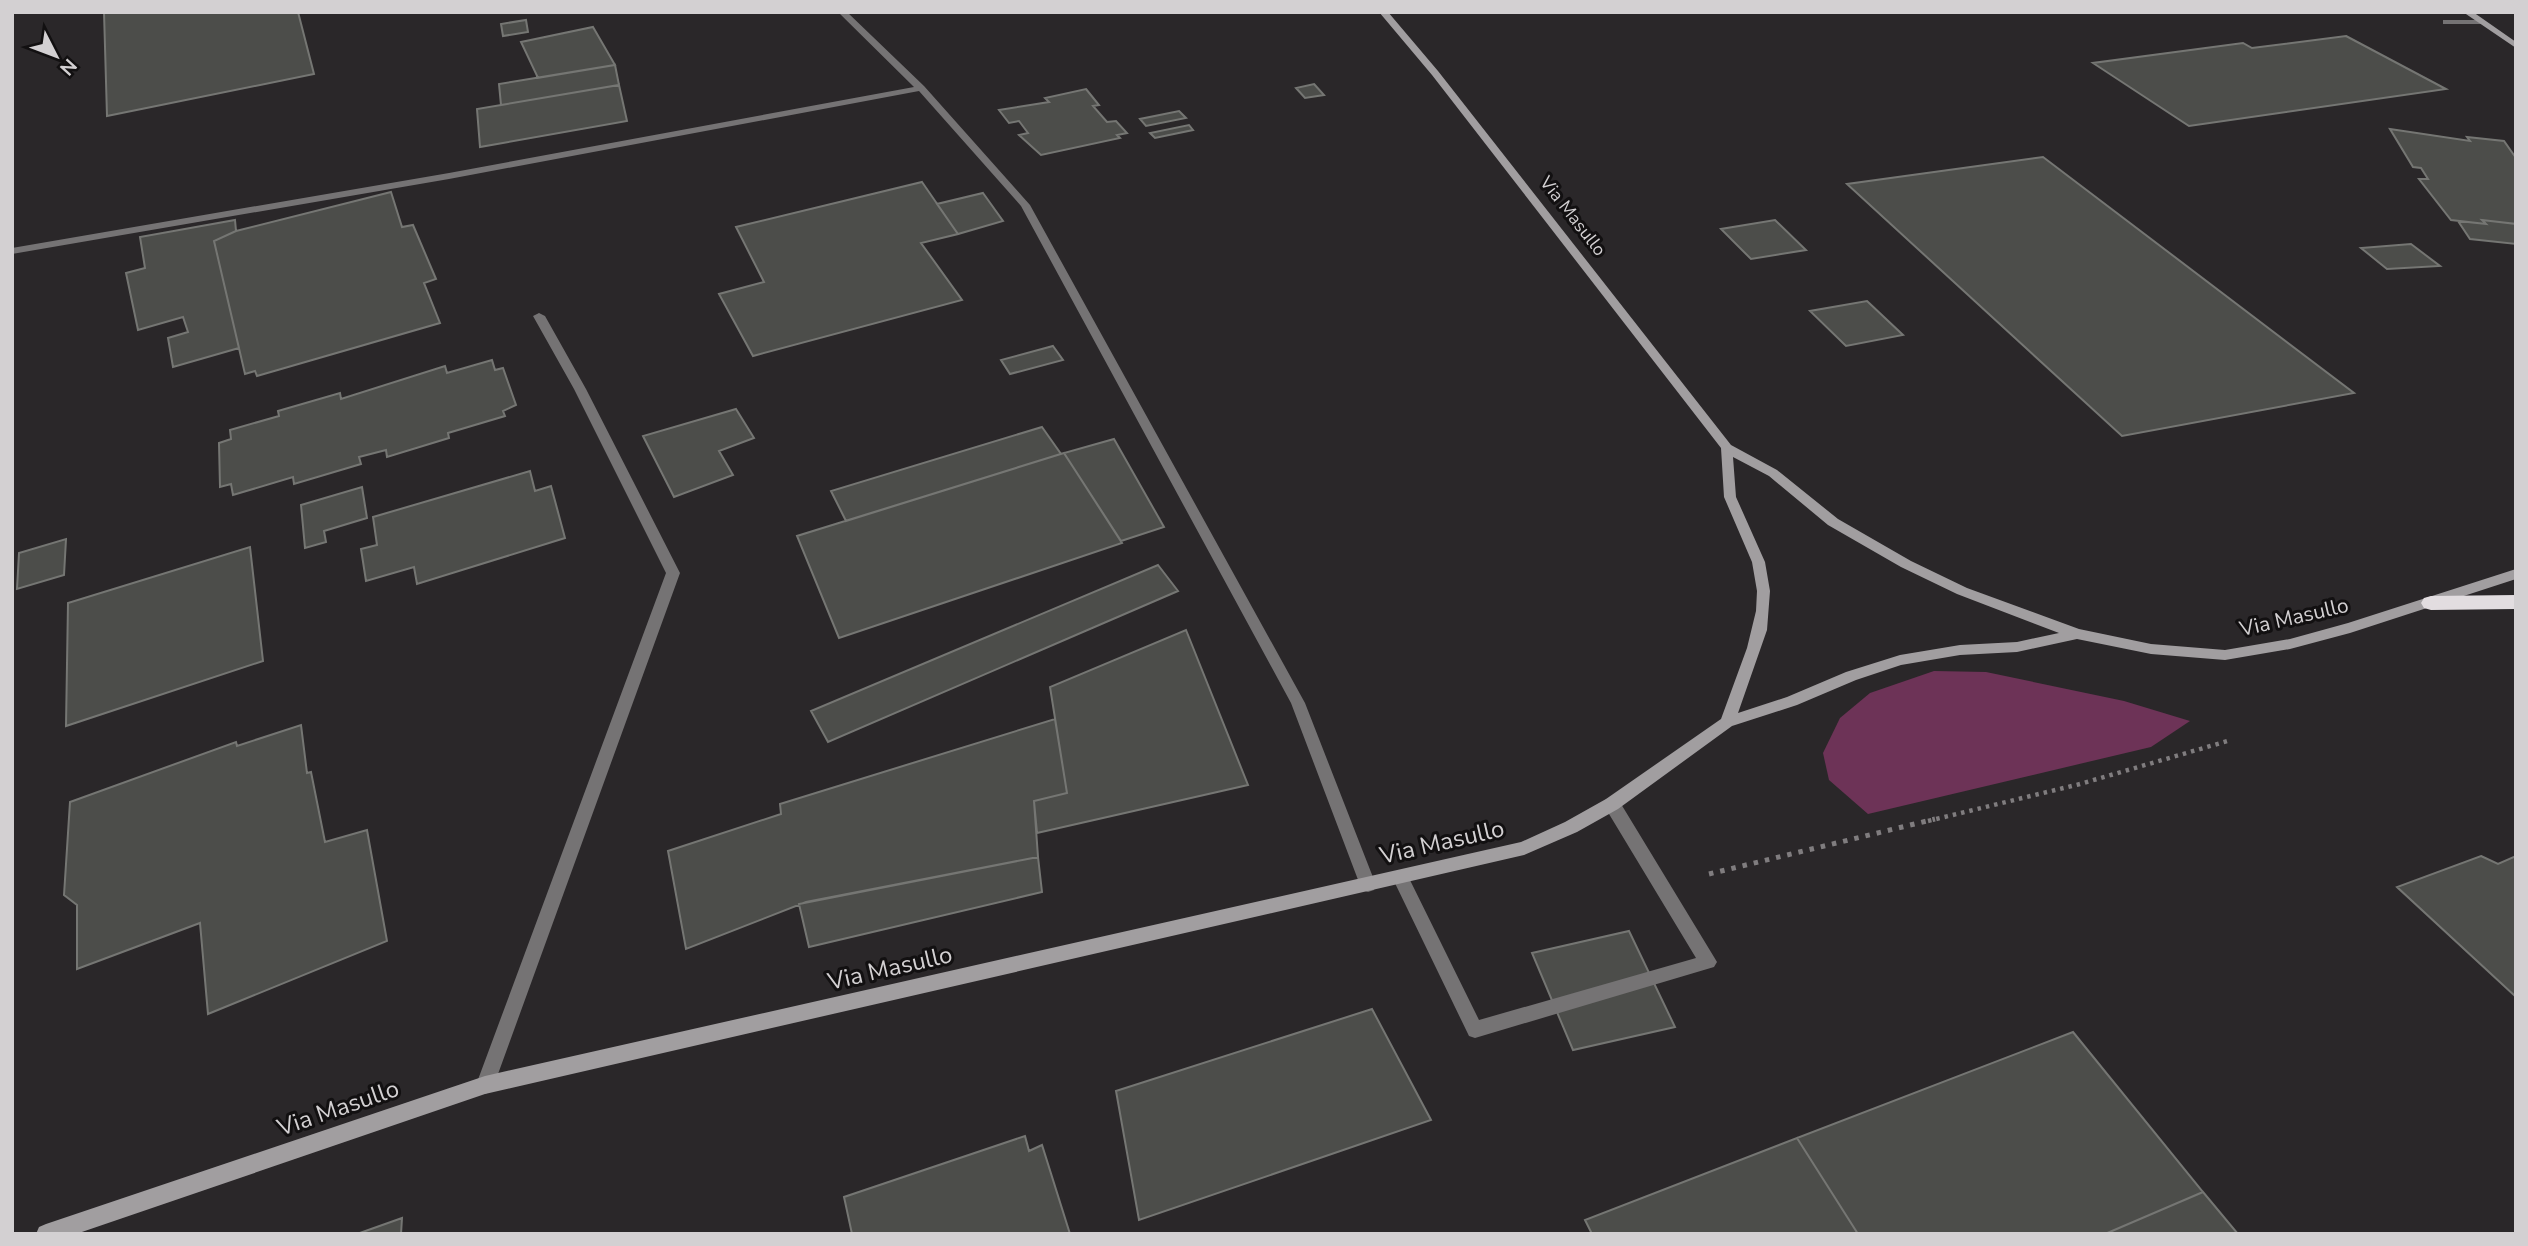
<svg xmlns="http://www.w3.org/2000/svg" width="2528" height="1246" font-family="'Nunito Sans',sans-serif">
<rect width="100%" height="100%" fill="#2a2729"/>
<!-- green -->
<path fill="#6d3357" d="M1934 671 1986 672 2124 701 2190 721 2151 747 1868 814 1829 780 1823 753 1840 718 1870 693Z"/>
<!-- building -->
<path fill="#4c4d4a" stroke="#757673" stroke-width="2" d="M104 12H298L314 74 107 116Z
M526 20 528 32 503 36 501 24Z
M593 27 615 65 538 78 521 42Z
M2346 36 2446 89 2189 126 2093 63 2243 43 2252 48Z
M615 65 619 85 501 105 499 84Z
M1314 84 1324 95 1305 98 1296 88Z
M619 85 627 121 480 147 477 109Z
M1086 89 1099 105 1093 106 1107 122 1116 121 1127 133 1117 135 1120 138 1041 155 1019 135 1028 133 1019 121 1009 123 999 110 1049 102 1045 98Z
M1179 111 1186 118 1146 126 1140 119Z
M1189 125 1193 130 1155 138 1150 133Z
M2390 129 2470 141 2467 137 2504 141 2516 158V224L2482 220 2486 224 2451 220 2419 179H2428L2421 168 2413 167Z
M2043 157 2354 393 2122 436 1847 184Z
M922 182 958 234 921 243 962 300 753 356 719 294 764 282 736 227Z
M391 192 402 227 413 225 436 279 424 283 440 323 257 376 255 371 245 374 214 241 236 231Z
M983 193 1003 221 958 234 937 204Z
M235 220 236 231 214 241 239 348 173 367 168 338 188 332 183 317 138 330 126 273 145 268 140 237Z
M1775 220 1806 250 1751 259 1721 229Z
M2482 220 2516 224V244L2470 239 2458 221 2486 224Z
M2411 244 2440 266 2387 269 2361 248Z
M1867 301 1903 335 1846 346 1810 311Z
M1053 346 1063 360 1010 374 1001 360Z
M492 360 495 370 503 368 516 405 503 411 505 416 448 433 449 438 387 457 386 450 359 457 361 464 294 484 293 477 233 495 231 484 220 487 219 443 231 439 230 430 279 416 278 411 340 393 341 399 445 366 447 373Z
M736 409 754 438 719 451 733 475 674 497 643 436Z
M1042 427 1061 454 846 521 831 491Z
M1114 439 1164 527 1121 541 1064 453Z
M1064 453 1122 543 839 638 797 536Z
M530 471 535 491 551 486 565 538 417 584 414 567 366 581 361 549 377 545 373 517Z
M362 487 367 518 324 531 326 542 305 548 301 505Z
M66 539 64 575 17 589 19 553Z
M250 547 263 661 66 726 68 603Z
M1158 565 1178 591 828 742 811 711Z
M1186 630 1248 785 1037 833 1034 801 1067 793 1050 687Z
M1055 719 1067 793 1034 801 1038 857 806 902 686 949 668 851 781 814 780 804Z
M301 725 307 773 311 772 325 842 367 830 387 941 208 1014 200 923 77 969V905L64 895 70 802 236 742 237 746Z
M2481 856 2498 864 2516 856V997L2397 887Z
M1038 857 1042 892 809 947 799 904Z
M1629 931 1675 1027 1573 1050 1532 953Z
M1372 1009 1431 1120 1139 1220 1116 1091Z
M2073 1032 2203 1192 2105 1234H1858L1797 1138Z
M1025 1136 1029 1151 1042 1145 1070 1234H852L844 1197Z
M1797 1138 1858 1234H1592L1585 1220Z
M2203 1192 2238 1234H2105Z
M402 1218 401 1234H357Z"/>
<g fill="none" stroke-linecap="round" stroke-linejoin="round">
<!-- path-far1 -->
<path stroke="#807d7f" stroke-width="4.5" stroke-dasharray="3.5 5" stroke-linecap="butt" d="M1928 821 2080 784 2231 740"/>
<!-- path -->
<path stroke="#807d7f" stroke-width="5" stroke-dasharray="4.5 7" stroke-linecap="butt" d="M1709 874 1935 819"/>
<!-- lane -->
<path fill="#757374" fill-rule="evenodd" d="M539 313 545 316 586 389 680 573 494 1085 492 1091 485 1094 478 1091 476 1085 666 573 574 389 533 316Z
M1612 798 1618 799 1714 957 1717 962 1714 967 1475 1038 1469 1036 1392 877 1394 872 1400 870 1406 872 1479 1020 1696 958 1606 809 1604 804 1606 799Z"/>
<!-- street -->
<path fill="#757374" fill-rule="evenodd" d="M838 12H847L924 86 1030 205 1305 703 1376 885 1374 890 1368 892 1362 890 1360 885 1291 703 1021 206 919 91 449 179 12 254V248L449 173 914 87Z
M2446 20H2482L2486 22 2482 24H2443V20Z"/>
<!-- secondary -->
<path fill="#a19ea0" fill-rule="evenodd" d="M1379 12H1388L1438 71 1731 445 1777 470 1838 519 1911 561 1967 588 2079 629 2151 644 2225 650 2290 639 2348 623 2516 569V579L2350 633 2290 649 2225 660 2151 654 2077 639 2017 652 1960 655 1901 665 1856 680 1797 705 1732 726 1618 809 1577 832 1524 855 485 1094 76 1234H36L39 1227 46 1224 485 1076 1521 842 1565 822 1606 799 1721 719 1747 648 1756 611 1757 591 1752 562 1724 497 1721 448 1432 75ZM1733 457 1769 476 1828 525 1901 567 1957 594 2059 633 2017 642 1960 645 1900 655 1846 672 1787 697 1738 713 1767 630 1770 591 1765 562 1736 497Z
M2463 12H2473L2516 42V48Z"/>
<!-- highway -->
<path fill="#e2dde0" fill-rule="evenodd" d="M2516 595V609L2431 610 2424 608 2421 603 2424 598 2431 596Z"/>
</g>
<g text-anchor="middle" stroke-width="6" stroke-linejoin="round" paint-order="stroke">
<!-- far-street labels -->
<g font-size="18" fill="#d3d0d2" stroke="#121011">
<text transform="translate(1573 216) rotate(52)" y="6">Via Masullo</text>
</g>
<!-- street labels -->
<g font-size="21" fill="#d3d0d2" stroke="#121011">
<text transform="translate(2294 617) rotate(-13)" y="7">Via Masullo</text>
</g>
<!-- near-street labels -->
<g font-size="24" fill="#d3d0d2" stroke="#121011">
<text transform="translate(1442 842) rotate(-13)" y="8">Via Masullo</text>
<text transform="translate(890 968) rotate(-13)" y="8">Via Masullo</text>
<text transform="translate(338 1108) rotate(-19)" y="8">Via Masullo</text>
</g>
</g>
<!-- border -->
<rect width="2528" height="1246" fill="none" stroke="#d3d0d2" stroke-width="28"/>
<!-- north arrow -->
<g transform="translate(56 56) rotate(132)" stroke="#121011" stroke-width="5" paint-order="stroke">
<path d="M0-5L12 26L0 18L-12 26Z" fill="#d3d0d2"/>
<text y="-10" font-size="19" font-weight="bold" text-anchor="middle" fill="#d3d0d2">N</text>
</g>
</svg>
